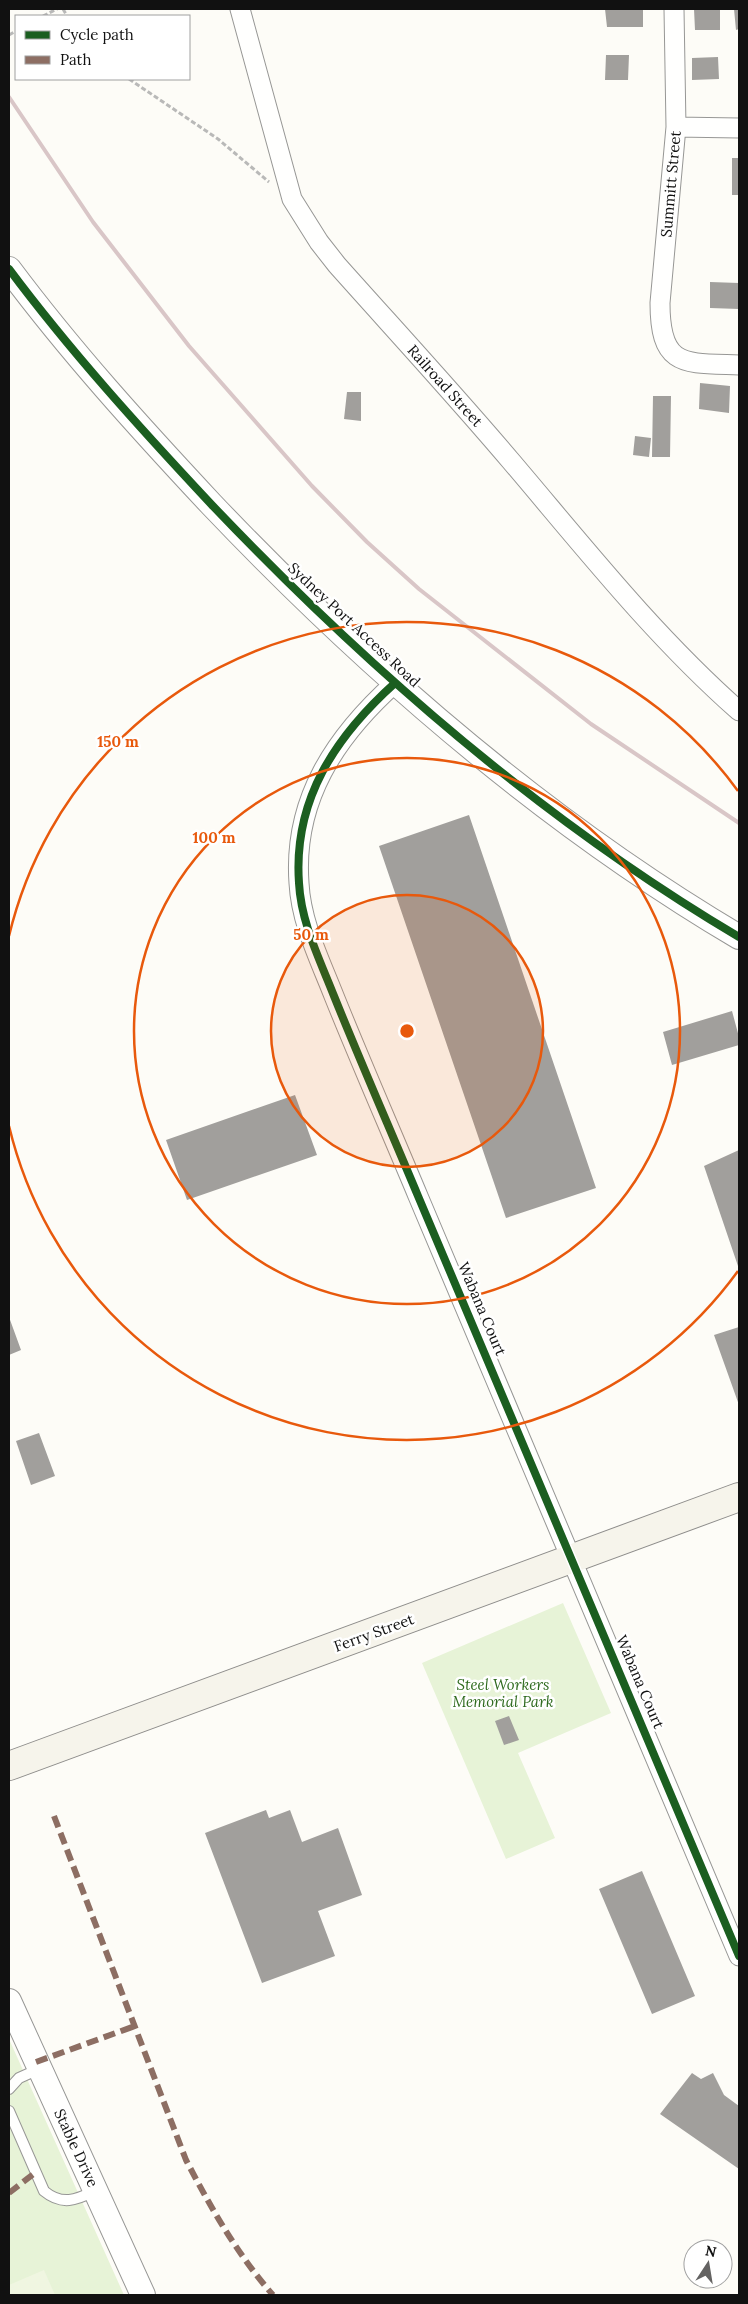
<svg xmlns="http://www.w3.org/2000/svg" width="748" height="2304" font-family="Lora,serif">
<rect width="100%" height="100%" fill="#fdfcf7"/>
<!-- green -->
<path fill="#e7f3d7" d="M563 1603 611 1713 518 1753 555 1838 506 1859 422 1663Z
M9 2039 124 2295H9Z"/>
<!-- pitch -->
<path fill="#f0f6e1" d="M44 2270 55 2295H9V2285Z"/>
<!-- building -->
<path fill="#a19f9c" d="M605 9H643V27H607Z
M694 9H720V30H695Z
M734 9H739V29L736 30Z
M606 55H629L628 80H605Z
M718 57 719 79 692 80V58Z
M732 158H739V195H732Z
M710 282 739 283V309L710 308Z
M700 383 730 386 729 413 699 409Z
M347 392H361V421L344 419Z
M653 396H671L670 457H652Z
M635 436 651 438 649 457 633 455Z
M469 815 596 1188 506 1218 379 846Z
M732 1011 739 1037V1045L672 1065 663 1032Z
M295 1095 317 1155 187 1200 166 1140Z
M739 1150V1269L704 1166Z
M9 1317 21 1350 9 1355Z
M739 1327V1405L714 1335Z
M39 1433 55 1476 31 1485 16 1441Z
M509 1716 519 1740 504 1745 495 1721Z
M266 1810 269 1818 290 1810 302 1842 338 1828 362 1895 318 1911 335 1956 262 1983 205 1833Z
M642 1871 695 1996 652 2014 599 1889Z
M692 2073 701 2079 713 2073 724 2095 739 2106V2169L660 2114Z"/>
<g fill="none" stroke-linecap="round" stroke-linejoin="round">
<defs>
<path id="service" d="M9 2089 19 2078 39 2069
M9 2111 44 2191C62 2206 76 2200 95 2191"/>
<path id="minor" d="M240 9 292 199 319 242 337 265C395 330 454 394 510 460 584 547 653 635 739 711
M674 9 676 127 660 303C660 368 684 363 739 365
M676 127 739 128
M395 683C335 737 293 800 299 883 301 923 320 960 334 996 361 1063 390 1129 418 1196 526 1449 634 1702 739 1956"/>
<path id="tertiary" d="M9 269C71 352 140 428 211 504 368 669 543 821 739 937
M9 2001 143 2295"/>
<path id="secondary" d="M9 1766 739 1497"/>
</defs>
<!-- service casing -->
<use href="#service" stroke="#979795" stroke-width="12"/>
<!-- minor casing -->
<use href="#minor" stroke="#979795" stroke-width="21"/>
<!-- tertiary casing -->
<use href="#tertiary" stroke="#979795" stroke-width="26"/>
<!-- secondary casing -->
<use href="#secondary" stroke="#8e8d8b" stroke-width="30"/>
<!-- path -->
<path stroke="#b9b9b8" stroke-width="3" stroke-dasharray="5 2.5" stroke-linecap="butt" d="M63 9 67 16
M43 16 57 9
M9 35 16 31
M129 79 218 139 269 182"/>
<!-- service -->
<use href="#service" stroke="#fffffe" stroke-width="10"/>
<!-- minor -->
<use href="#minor" stroke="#fffffe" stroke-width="19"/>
<!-- tertiary -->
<use href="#tertiary" stroke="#fffffe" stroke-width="24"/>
<!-- secondary -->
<use href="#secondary" stroke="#f6f4eb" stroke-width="28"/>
<!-- rail -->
<path stroke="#d9c6c7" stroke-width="4" d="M9 97 93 222 189 346 312 486 367 542 419 589 591 724 739 823"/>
<!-- quiet -->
<path stroke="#8d6e63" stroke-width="6" stroke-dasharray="12 6" stroke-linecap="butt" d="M54 1816 186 2160C211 2208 237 2254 273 2295
M36 2062 135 2026
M9 2193 36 2172"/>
<defs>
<path id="cycleway" d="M9 269C71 352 140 428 211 504 368 669 543 821 739 937
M395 683C335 737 293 800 299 883 301 923 320 960 334 996 361 1063 390 1129 418 1196 526 1449 634 1702 739 1956"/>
</defs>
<!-- cycleway casing -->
<use href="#cycleway" stroke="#fff" stroke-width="11"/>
<!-- cycleway -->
<use href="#cycleway" stroke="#1b5e20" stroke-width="8"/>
</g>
<!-- distance rings -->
<circle cx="407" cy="1031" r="136" fill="#e8590c" fill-opacity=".12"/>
<g fill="none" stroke="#e8590c" stroke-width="2.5">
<circle cx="407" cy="1031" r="136"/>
<circle cx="407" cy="1031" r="273"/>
<path d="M738 1271A409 409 0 0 1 9 1126M9 936A409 409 0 0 1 738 791"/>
</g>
<g text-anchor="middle" stroke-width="5" stroke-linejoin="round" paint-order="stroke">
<!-- street labels -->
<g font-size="15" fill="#111" stroke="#fff">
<text transform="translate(671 184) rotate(-85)" y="5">Summitt Street</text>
<text transform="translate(445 386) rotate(48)" y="5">Railroad Street</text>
<text transform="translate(354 625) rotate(43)" y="5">Sydney Port Access Road</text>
<text transform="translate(482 1309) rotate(67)" y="5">Wabana Court</text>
<text transform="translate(374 1633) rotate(-20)" y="5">Ferry Street</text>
<text transform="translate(640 1682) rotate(67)" y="5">Wabana Court</text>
<text transform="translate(76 2148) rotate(65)" y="5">Stable Drive</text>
</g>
<!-- park labels -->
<g font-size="15" font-style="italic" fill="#2f6b1f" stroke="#fff">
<text x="503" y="1690">Steel Workers<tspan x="503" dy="17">Memorial Park</tspan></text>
</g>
</g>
<circle cx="407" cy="1031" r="8" fill="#e8590c" stroke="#fff" stroke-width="2.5"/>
<g font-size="15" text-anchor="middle" font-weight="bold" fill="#e8590c" stroke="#fff" stroke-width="5" stroke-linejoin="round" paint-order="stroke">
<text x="118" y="747">150 m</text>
<text x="214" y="843">100 m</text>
<text x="311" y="940">50 m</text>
</g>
<!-- border -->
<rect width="748" height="2304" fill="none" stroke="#111111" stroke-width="20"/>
<!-- legend -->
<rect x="15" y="15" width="175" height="65" fill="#ffffff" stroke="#a0a0a0"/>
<rect x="25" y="31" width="25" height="8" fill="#1b5e20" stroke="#a0a0a0"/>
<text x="60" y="40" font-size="15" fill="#111111">Cycle path</text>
<rect x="25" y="56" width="25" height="8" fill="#8d6e63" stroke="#a0a0a0"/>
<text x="60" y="65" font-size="15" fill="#111111">Path</text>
<!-- north arrow -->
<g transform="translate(708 2264) rotate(12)"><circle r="24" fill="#ffffff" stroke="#a0a0a0"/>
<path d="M0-4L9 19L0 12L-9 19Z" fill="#646362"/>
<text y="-8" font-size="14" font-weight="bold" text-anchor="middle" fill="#111111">N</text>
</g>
</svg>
